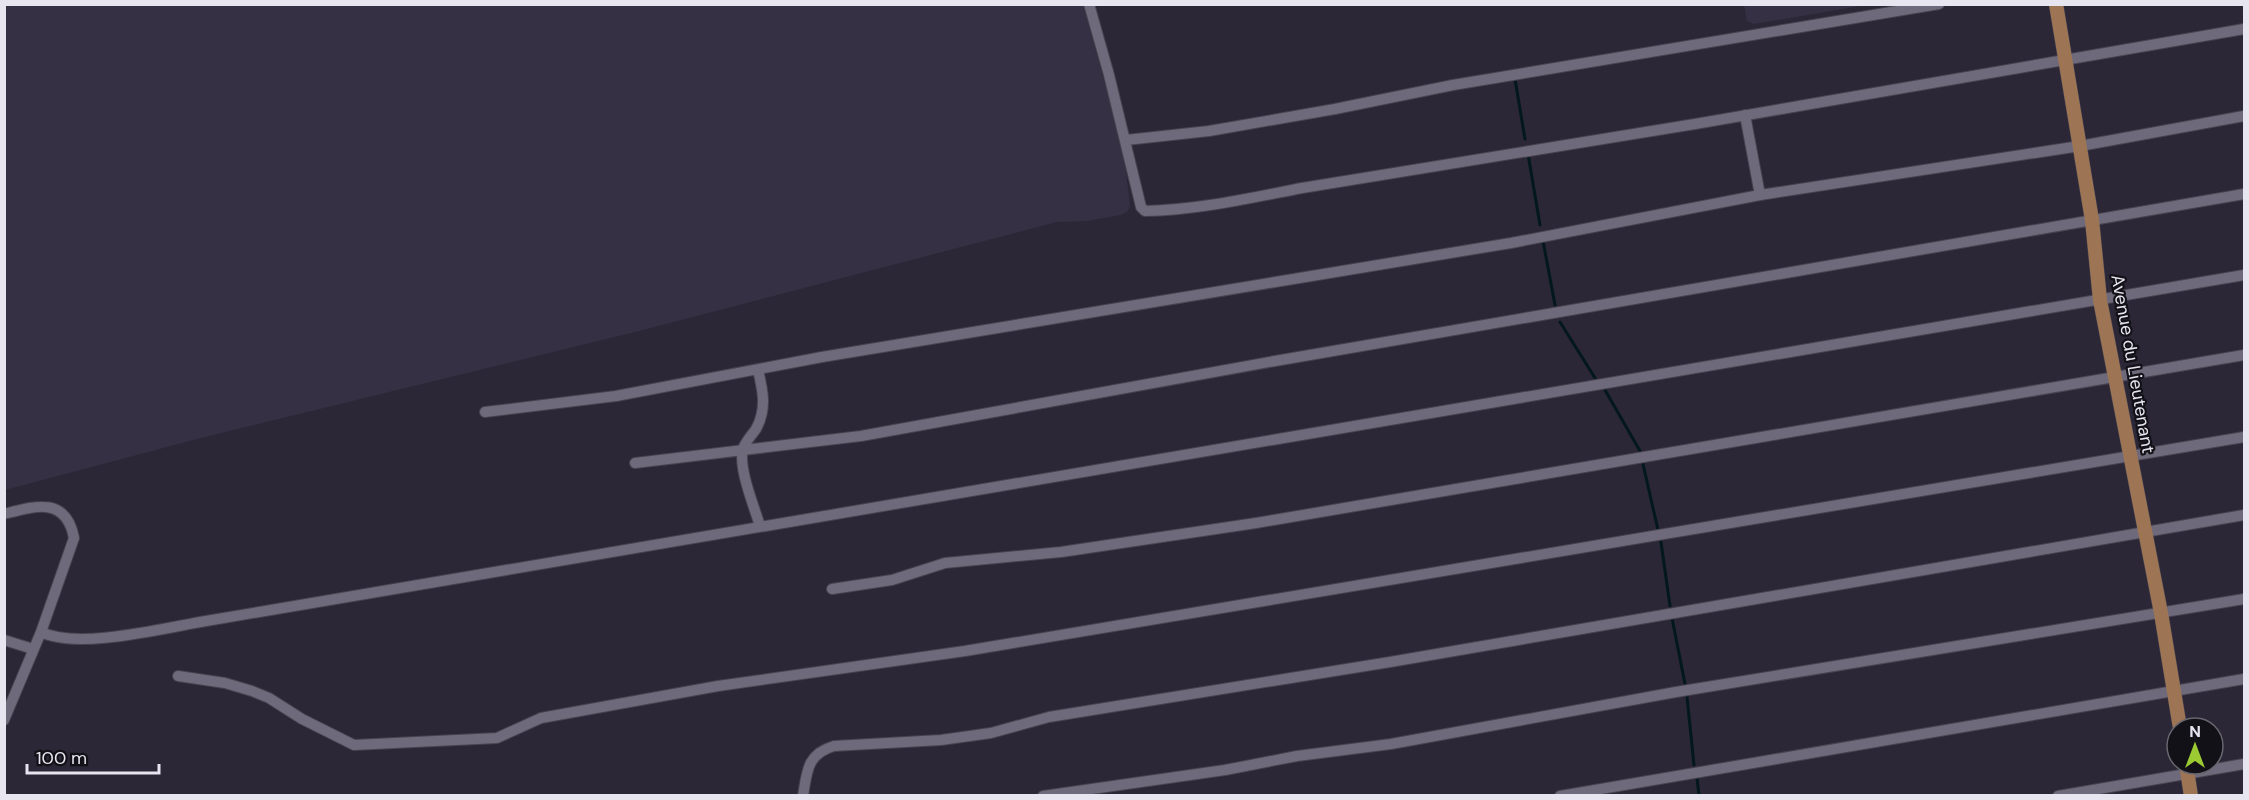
<svg xmlns="http://www.w3.org/2000/svg" width="2249" height="800" font-family="'DM Sans',sans-serif">
<rect width="100%" height="100%" fill="#2b2736"/>
<!-- built -->
<path fill="#353044" d="M5 5H1083L1124 153 1130 206 1127 212 1121 215 1086 221 1057 222 639 331 197 439 5 490Z
M1744 5V4L1866 5 1754 24 1747 21Z"/>
<g fill="none" stroke-linecap="round" stroke-linejoin="round">
<!-- stream -->
<path stroke="#03181c" stroke-width="3" d="M1515 79 1525 139
M1528 154 1540 225
M1543 241 1555 305
M1560 322 1595 378
M1605 390 1640 451
M1643 464 1658 530
M1661 542 1670 606
M1672 618 1685 684
M1687 697 1694 765
M1697 778 1699 796"/>
<defs>
<path id="minor" d="M1089 4 1109 75 1141 207 1145 211C1198 210 1250 198 1302 188L1695 124 2244 29
M1745 115 1760 195
M1126 140 1209 131 1335 109 1453 85 1939 4
M758 370C763 391 767 409 756 429 752 435 745 442 743 449 738 468 754 506 760 526
M485 412 616 396 822 357 1511 243 1760 195 2080 146 2244 116
M635 463 861 436 1275 361 2244 194
M4 514C35 506 66 496 74 538L41 632 4 720
M832 589 892 580 945 563 1061 552 1256 523 2244 355
M41 632C78 650 164 628 206 621L2244 275
M4 640 33 649
M178 676 225 683 252 691 269 698 302 719 354 745 497 738 541 718 718 686 965 651 2244 437
M803 796C807 771 807 754 834 746L941 740 991 733 1049 717 1390 662 2244 515
M1043 796 1225 770 1297 756 1391 744 1676 692 2244 599
M1560 796 2244 679
M2058 796 2244 764"/>
<path id="major" d="M2056 4 2092 220 2100 300 2161 613 2180 728
M2186 764 2191 796"/>
</defs>
<!-- minor casing -->
<use href="#minor" stroke="#47434f" stroke-width="12"/>
<!-- major casing -->
<use href="#major" stroke="#47434f" stroke-width="15"/>
<!-- minor -->
<use href="#minor" stroke="#6e6a7b" stroke-width="10"/>
<!-- major -->
<use href="#major" stroke="#9d7554" stroke-width="14"/>
</g>
<g text-anchor="middle" stroke-width="4.5" stroke-linejoin="round" paint-order="stroke">
<!-- street labels -->
<g font-size="18" fill="#e7e5ef" stroke="#131118">
<text transform="translate(2133 364) rotate(80)" y="6">Avenue du Lieutenant</text>
</g>
</g>
<!-- border -->
<rect width="2249" height="800" fill="none" stroke="#e7e5ef" stroke-width="12"/>
<!-- north arrow -->
<g transform="translate(2195 746)"><circle r="28" fill="#131118" stroke="#68666e" stroke-width="1.5"/>
<path d="M0-4.5L10 22L0 15L-10 22Z" fill="#9cca32"/>
<text y="-9" font-size="16" font-weight="bold" text-anchor="middle" fill="#e7e5ef">N</text>
</g>
<!-- scale -->
<path d="M27 764v9h132v-9" fill="none" stroke="#e7e5ef" stroke-width="3"/>
<text x="36" y="764" font-size="18" fill="#e7e5ef" stroke="#131118" stroke-width="4.5" paint-order="stroke">100 m</text>
</svg>
